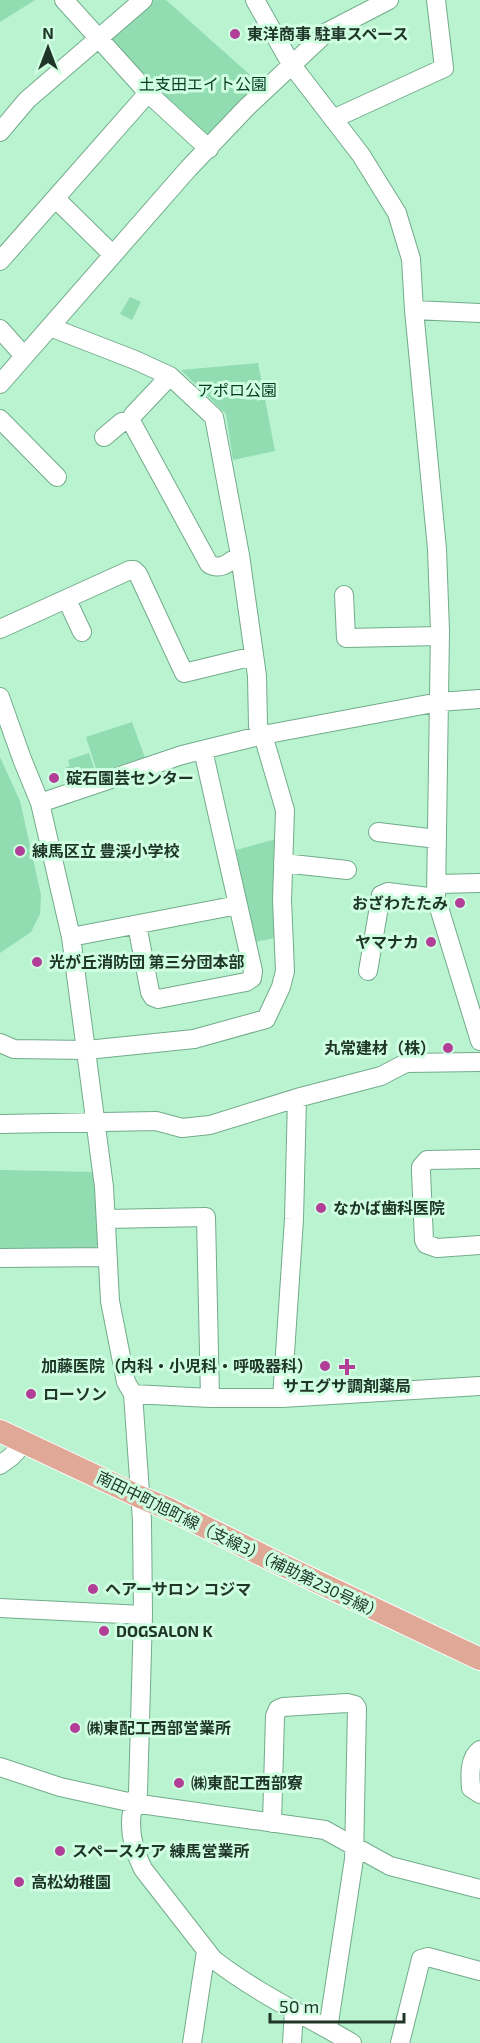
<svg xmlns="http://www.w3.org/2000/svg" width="480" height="2043" font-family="'Exo 2','Noto Sans JP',sans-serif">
<rect width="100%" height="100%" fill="#b9f3d0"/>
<!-- green -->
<path fill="#91dcb1" d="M0 0H35L0 22Z
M154 0H166L259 83 212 134 200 135 112 45V35Z
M130 297 141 302 132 320 120 314Z
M258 363 275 451 233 460 226 414 181 370Z
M132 722 145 758 97 772 86 737Z
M89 753 96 774 70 782 66 767 70 766 68 760Z
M0 757 20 801 41 895 40 914 31 932 0 953Z
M276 839 274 877 275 938 255 942 236 850Z
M0 1170 95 1172 98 1244 91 1252H0Z"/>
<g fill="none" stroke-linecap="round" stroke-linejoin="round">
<defs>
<path id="minor" d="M64 0 148 93 209 149
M255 0 291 64 361 155 397 213 411 259 414 310 437 549 440 631 436 898 480 1041
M333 119 444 68 436 0
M0 132 27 100 143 0
M56 199 113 255
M0 261 148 93
M414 310 480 313
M0 329 24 356
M170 376 133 415 131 421 209 564C220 571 230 562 240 555
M0 384 188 169 247 107 327 32 389 0
M0 419 57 477
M104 437 122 422 131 421
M344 595 346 638 440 636
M67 600 82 632
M0 629 130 570H134L138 574 184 673 254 656
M0 697 22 759 40 803 71 937 104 1187 110 1301 126 1382 133 1394 142 1521 143 1615 138 1793C126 1818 131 1845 143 1869L213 1959C255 1992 306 2016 352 2043
M40 803 182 755 263 735 439 702 480 699
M378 832 437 839
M283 863 347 870
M437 884 480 883
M137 925 150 992 153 997 158 999 246 982 252 978 253 971 203 750
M71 937 238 905
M368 971 381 895 388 892 436 898
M0 1043 14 1049 87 1050 194 1039 266 1019 281 987 285 971 282 900 285 810 263 735 258 726 257 676 240 555 214 417 170 376 135 360 50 327
M0 1124 156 1121 182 1128 210 1125 297 1098 381 1076 406 1063 480 1062
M480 1159 427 1160 421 1167V1172L424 1240 426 1244 437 1248 480 1245
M106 1219 206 1217 210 1398
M0 1258 108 1257
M133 1394 210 1398H282L480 1386
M282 1398 294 1219 297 1098
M0 1465 11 1457 25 1442
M0 1608 143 1615
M480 1750C469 1758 470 1775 471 1788L480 1794
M0 1767 60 1787 133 1803 325 1830 390 1866 480 1889
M272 1823 275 1716 278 1709 283 1707 347 1703 355 1705 357 1708 354 1859 328 2029
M192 2043 206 1951
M292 2043 294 2010
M400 2043 421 1959 428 1957 480 1971"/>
<path id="major" d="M0 1431 140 1497 169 1509 280 1564 480 1659"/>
</defs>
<!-- minor casing -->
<use href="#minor" stroke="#73ab8b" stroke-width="20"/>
<!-- major casing -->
<use href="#major" stroke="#fff" stroke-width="24"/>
<!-- minor -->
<use href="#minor" stroke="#fff" stroke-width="18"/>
<!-- major -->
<use href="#major" stroke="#e0a897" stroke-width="22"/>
</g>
<!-- markers -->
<g fill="#b23e97" stroke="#cffee1" stroke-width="2">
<circle cx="235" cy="34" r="6"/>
<circle cx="54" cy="778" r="6"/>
<circle cx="20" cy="851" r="6"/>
<circle cx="460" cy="903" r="6"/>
<circle cx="431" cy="942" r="6"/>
<circle cx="37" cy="962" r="6"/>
<circle cx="448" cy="1048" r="6"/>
<circle cx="321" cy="1208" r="6"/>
<circle cx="325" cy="1366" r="6"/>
<path d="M344 1358h6v6h6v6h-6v6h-6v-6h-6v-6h6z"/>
<circle cx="31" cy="1394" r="6"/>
<circle cx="93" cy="1589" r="6"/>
<circle cx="104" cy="1631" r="6"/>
<circle cx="75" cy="1728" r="6"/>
<circle cx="179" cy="1783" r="6"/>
<circle cx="60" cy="1851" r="6"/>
<circle cx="19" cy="1882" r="6"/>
</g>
<g text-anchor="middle" stroke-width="6" stroke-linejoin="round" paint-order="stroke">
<!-- poi labels -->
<g font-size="16" font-weight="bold" fill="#1e3528" stroke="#cffee1" text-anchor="start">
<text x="247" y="40">東洋商事 駐車スペース</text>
<text x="66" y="784">碇石園芸センター</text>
<text x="32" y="857">練馬区立 豊渓小学校</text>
<text x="448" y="909" text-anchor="end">おざわたたみ</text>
<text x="419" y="948" text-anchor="end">ヤマナカ</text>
<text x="49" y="968">光が丘消防団 第三分団本部</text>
<text x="436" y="1054" text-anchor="end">丸常建材（株）</text>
<text x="333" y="1214">なかば歯科医院</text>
<text x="313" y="1372" text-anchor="end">加藤医院（内科・小児科・呼吸器科）</text>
<text x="347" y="1392" text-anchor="middle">サエグサ調剤薬局</text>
<text x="43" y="1400">ローソン</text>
<text x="105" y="1595">ヘアーサロン コジマ</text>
<text x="116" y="1637">DOGSALON K</text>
<text x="87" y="1734">㈱東配工西部営業所</text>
<text x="191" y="1789">㈱東配工西部寮</text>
<text x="72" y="1857">スペースケア 練馬営業所</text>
<text x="31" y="1888">高松幼稚園</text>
</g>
<!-- park labels -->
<g font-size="16" fill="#073c24" stroke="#cffee1">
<text x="203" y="90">土支田エイト公園</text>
<text x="237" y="396">アポロ公園</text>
</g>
<!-- street labels -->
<g font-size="16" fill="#1e3528" stroke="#cffee1">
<text transform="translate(240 1545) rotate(26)" y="6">南田中町旭町線（支線3）（補助第230号線）</text>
</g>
</g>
<!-- north arrow -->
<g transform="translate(48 48)" stroke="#cffee1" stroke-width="4.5" paint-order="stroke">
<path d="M0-4.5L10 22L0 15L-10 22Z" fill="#1e3528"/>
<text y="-9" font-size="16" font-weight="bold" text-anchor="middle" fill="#1e3528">N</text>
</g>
<!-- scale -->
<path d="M270 2013v9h134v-9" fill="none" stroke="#1e3528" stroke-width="3"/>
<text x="279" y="2013" font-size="18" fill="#1e3528" stroke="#cffee1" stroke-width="4.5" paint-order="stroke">50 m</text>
</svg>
